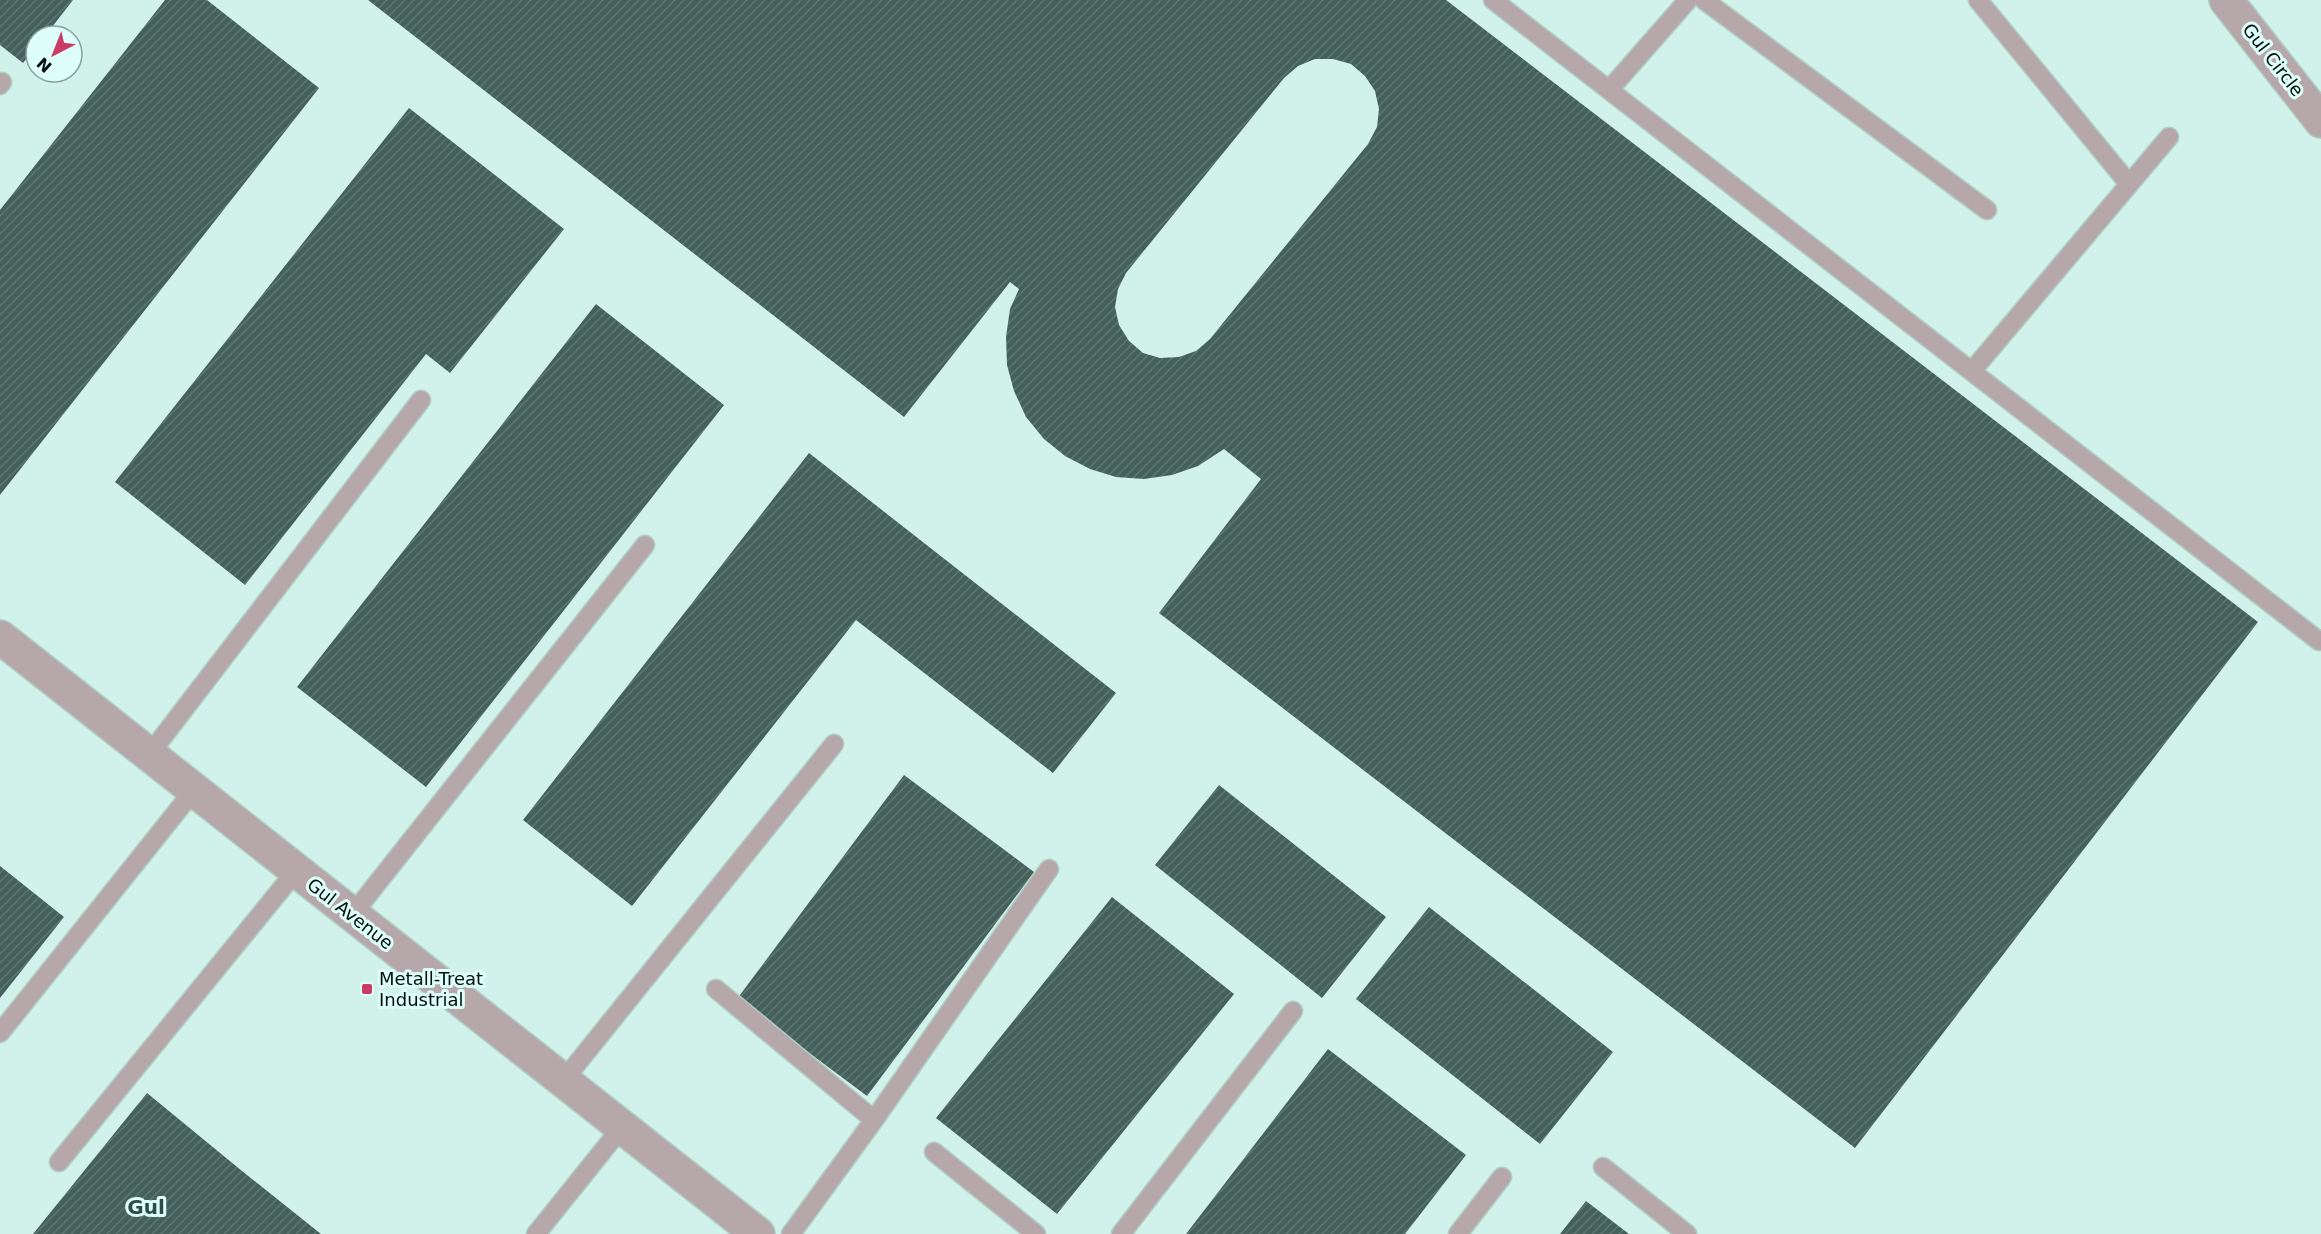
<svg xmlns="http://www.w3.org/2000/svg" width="2321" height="1234" font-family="'DejaVu Sans',sans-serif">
<defs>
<pattern id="building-hatch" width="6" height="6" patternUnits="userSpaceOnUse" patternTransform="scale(1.5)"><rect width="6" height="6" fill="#44615b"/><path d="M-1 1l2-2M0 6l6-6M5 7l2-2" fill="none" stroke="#607672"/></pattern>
</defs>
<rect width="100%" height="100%" fill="#d1f2eb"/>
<!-- building -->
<path fill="url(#building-hatch)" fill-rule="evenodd" d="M0 0H73L45 36H36V47L23 63 0 45Z
M165 0H207L319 88 0 495V210Z
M368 0H1446L2258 622 1855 1148 1159 613 1261 479 1224 449 1198 466 1172 475 1144 479 1116 477 1090 469 1065 456 1044 439 1026 417 1014 391 1007 365 1006 337 1010 309 1019 289 1010 282 904 417ZM1315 59H1333L1351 64 1365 76 1375 91 1379 109 1377 127 1368 144 1210 339 1196 351 1179 357 1160 358 1143 353 1129 341 1119 325 1115 307 1118 289 1126 273 1284 78 1298 66Z
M409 108 564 229 450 373 426 354 245 585 115 482Z
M596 304 724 405 426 787 297 687Z
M809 453 1116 693 1053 773 856 620 632 906 523 820Z
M904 775 1034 872 867 1096 737 999Z
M1219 785 1386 917 1322 998 1155 865Z
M0 866 64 917 0 998Z
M1112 897 1234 994 1057 1214 936 1118Z
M1429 907 1613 1052 1540 1144 1356 999Z
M1328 1049 1466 1155 1405 1234H1186Z
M147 1093 242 1171 321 1234H33Z
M1586 1201 1629 1234H1560Z"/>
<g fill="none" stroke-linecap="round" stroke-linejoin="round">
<defs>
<path id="lane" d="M1493 0 2319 641
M1704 0 1987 210
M1978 0 2129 184
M0 85 2 82
M1609 90 1688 0
M1972 371 2169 137
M149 755 421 400
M352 915 645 545
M716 989 874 1120
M0 1033 194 790
M563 1081 834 744
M934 1152 1036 1234
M59 1162 296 871
M1603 1167 1687 1234
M536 1234 622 1127
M791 1234 874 1120 1049 869
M1121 1234 1293 1011
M1458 1234 1502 1177"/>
<path id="street" d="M2226 0 2321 121
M0 637 758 1234"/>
</defs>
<!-- lane casing -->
<use href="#lane" stroke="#b0cec7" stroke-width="21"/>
<!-- street casing -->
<use href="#street" stroke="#b0cec7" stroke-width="36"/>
<!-- lane -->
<use href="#lane" stroke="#b6a8aa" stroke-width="18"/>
<!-- street -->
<use href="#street" stroke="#b6a8aa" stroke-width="33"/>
</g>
<!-- markers -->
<rect fill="#ca3b66" stroke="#defff9" stroke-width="2" x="361" y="983" width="12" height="12" rx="3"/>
<g text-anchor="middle" stroke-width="6" stroke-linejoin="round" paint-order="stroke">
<!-- street labels -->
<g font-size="18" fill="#040e0c" stroke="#defff9">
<text transform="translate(2273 60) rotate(52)" y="6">Gul Circle</text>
<text transform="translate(350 914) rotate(38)" y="6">Gul Avenue</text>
</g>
<!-- poi labels -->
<g font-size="18" fill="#040e0c" stroke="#defff9" text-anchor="start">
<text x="379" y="985">Metall-Treat<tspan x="379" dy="21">Industrial</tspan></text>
</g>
<!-- neighbourhood labels -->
<g font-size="20" font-weight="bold" fill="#2f4b46" stroke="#defff9">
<text x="146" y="1214">Gul</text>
</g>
</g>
<!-- north arrow -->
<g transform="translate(54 54) rotate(222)"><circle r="28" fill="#defff9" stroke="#879f9a" stroke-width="1.5"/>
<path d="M0-4.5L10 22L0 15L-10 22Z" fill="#ca3b66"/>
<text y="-9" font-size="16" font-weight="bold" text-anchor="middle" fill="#040e0c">N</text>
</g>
</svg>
